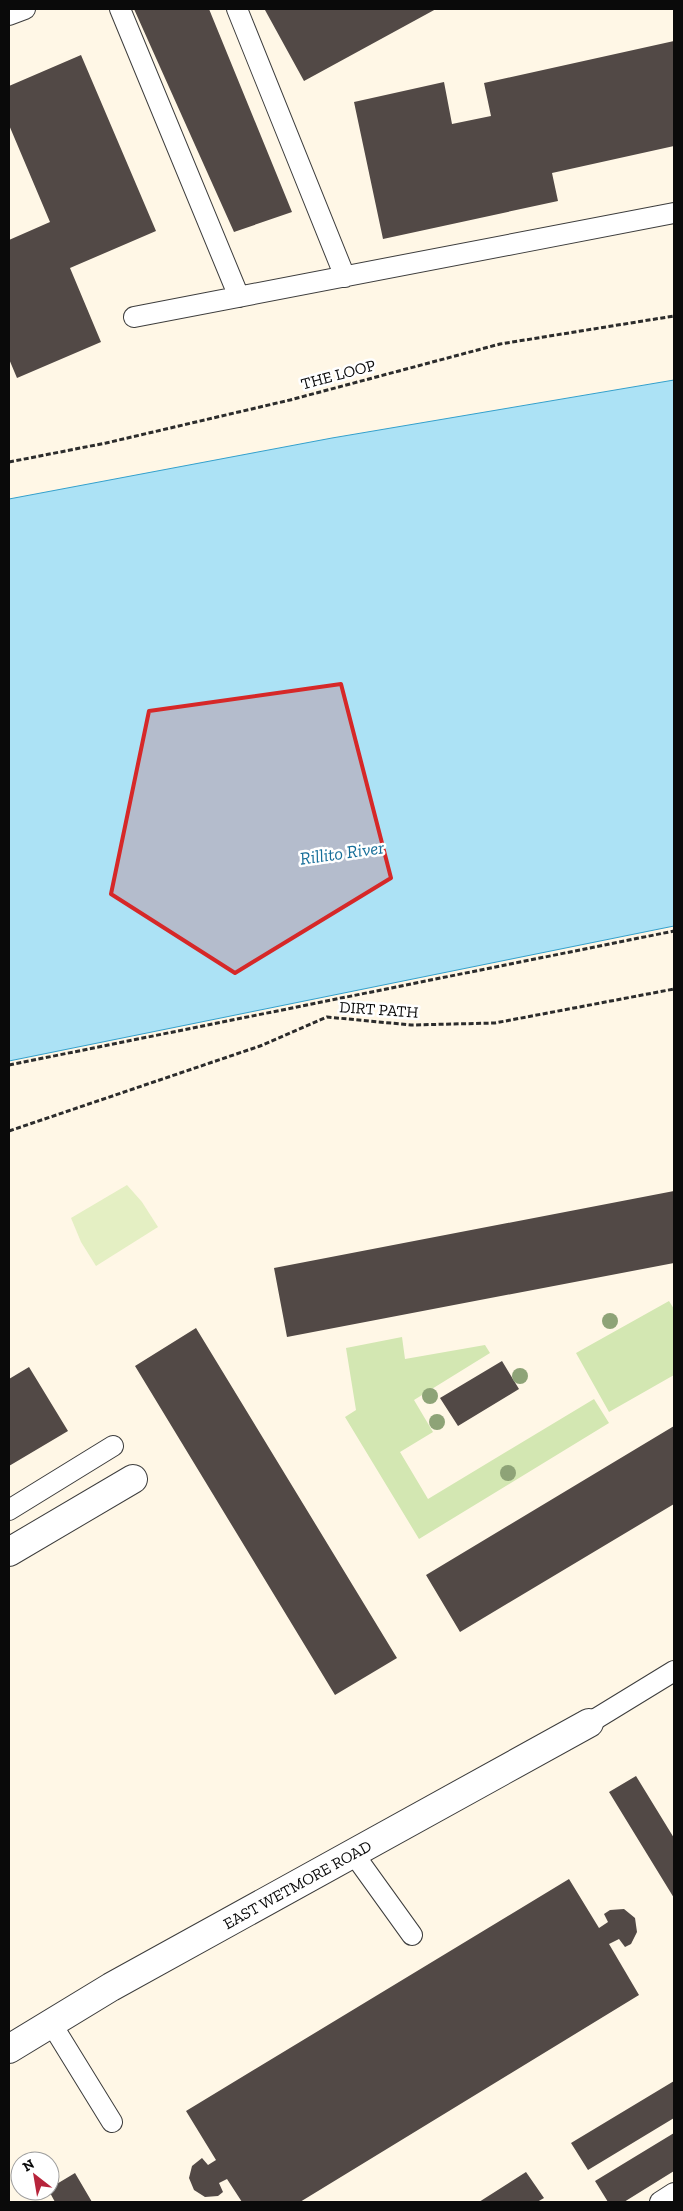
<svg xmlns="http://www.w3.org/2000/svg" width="683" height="2211" font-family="'Zilla Slab',serif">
<rect width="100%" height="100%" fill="#fff7e6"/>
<!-- green -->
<path fill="#d3e7b2" d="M669 1301 674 1309V1375L609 1412 576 1353Z
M402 1337 405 1359 485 1345 490 1353 414 1400 433 1432 400 1452 428 1499 594 1399 609 1423 419 1539 345 1417 356 1410 346 1348Z"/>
<!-- pitch -->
<path fill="#e4efc3" d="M127 1185 142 1202 158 1227 96 1266 81 1242 71 1218Z"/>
<!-- water -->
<path fill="#ace2f5" stroke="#34a0cc" d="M674 380V926L9 1061V499L332 438Z"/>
<!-- building -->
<path fill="#524946" d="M134 9H209L292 212 234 232Z
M268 9H436L304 81 265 10Z
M674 41V146L552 173 558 201 383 239 354 102 444 82 452 124 491 116 484 83Z
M81 55 156 231 70 268 101 342 17 378 9 359V240L50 222 9 125V86Z
M674 1191V1263L287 1337 274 1268Z
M196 1328 397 1658 335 1695 135 1366Z
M502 1361 519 1389 458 1426 440 1398Z
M29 1367 68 1431 9 1466V1379Z
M674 1426V1504L460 1632 426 1575Z
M636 1776 674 1838V1898L609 1792Z
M569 1879 599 1928 608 1922 604 1914 610 1910 624 1909 635 1918 637 1932 631 1944 625 1947 619 1939 609 1944 639 1995 300 2202H242L227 2179 219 2183 223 2192 218 2196 205 2197 194 2190 189 2178 192 2166 202 2158 208 2165 216 2160 186 2111Z
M674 2081V2118L588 2170 571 2143Z
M674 2133V2171L624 2202H608L595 2181Z
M526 2172 544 2198 537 2202H479Z
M75 2173 92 2202H55L49 2191 50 2188Z"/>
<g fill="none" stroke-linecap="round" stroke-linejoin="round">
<defs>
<path id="lane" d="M120 9 239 297
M237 9 345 277
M9 15 25 9
M134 317 674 213
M9 1510 113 1446
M589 1723 674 1671
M353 1853 412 1935
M51 2023 112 2122
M660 2202 674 2193"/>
<g id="street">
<path d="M9 1552 133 1479"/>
<path id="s1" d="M9 2049 111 1987 589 1723"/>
</g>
</defs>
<!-- lane casing -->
<use href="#lane" stroke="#3d3d3d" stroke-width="22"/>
<!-- street casing -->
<use href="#street" stroke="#3d3d3d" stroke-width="30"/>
<!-- path -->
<path stroke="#2c2c2c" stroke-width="3" stroke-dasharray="5 2.5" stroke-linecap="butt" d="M9 462 106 443 290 400 500 344 674 316
M9 1065 674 931
M9 1131 260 1046 327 1017 411 1025 495 1023 674 989"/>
<!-- lane -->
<use href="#lane" stroke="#fff" stroke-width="20"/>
<!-- street -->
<use href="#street" stroke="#fff" stroke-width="28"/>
</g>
<!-- trees -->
<g fill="#8ea377">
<circle cx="610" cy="1321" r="8"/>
<circle cx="520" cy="1376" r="8"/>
<circle cx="430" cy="1396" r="8"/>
<circle cx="437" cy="1422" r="8"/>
<circle cx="508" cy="1473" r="8"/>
</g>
<!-- marked area -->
<path fill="#d62828" fill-opacity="0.2" stroke="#d62828" stroke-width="4" stroke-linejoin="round" d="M341 684 391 878 235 973 111 894 149 711Z"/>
<g text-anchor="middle" stroke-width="5" stroke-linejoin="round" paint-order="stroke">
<!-- street labels -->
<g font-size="16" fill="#0a0a0a" stroke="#fff">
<text transform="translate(338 374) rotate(-15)" y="6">THE LOOP</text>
<text transform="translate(379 1009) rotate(4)" y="6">DIRT PATH</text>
<text dy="6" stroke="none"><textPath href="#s1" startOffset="332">EAST WETMORE ROAD</textPath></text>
</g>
<!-- water labels -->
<g font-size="18" font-style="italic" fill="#166e99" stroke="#fff">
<text transform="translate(342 853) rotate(-8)" y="6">Rillito River</text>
</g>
</g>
<!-- border -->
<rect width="683" height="2211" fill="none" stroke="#0a0a0a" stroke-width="20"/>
<!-- north arrow -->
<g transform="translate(35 2176) rotate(329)"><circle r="24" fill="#ffffff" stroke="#9d9d9d"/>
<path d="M0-4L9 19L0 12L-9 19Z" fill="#b7243b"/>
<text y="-8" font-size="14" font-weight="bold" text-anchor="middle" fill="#0a0a0a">N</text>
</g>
</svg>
